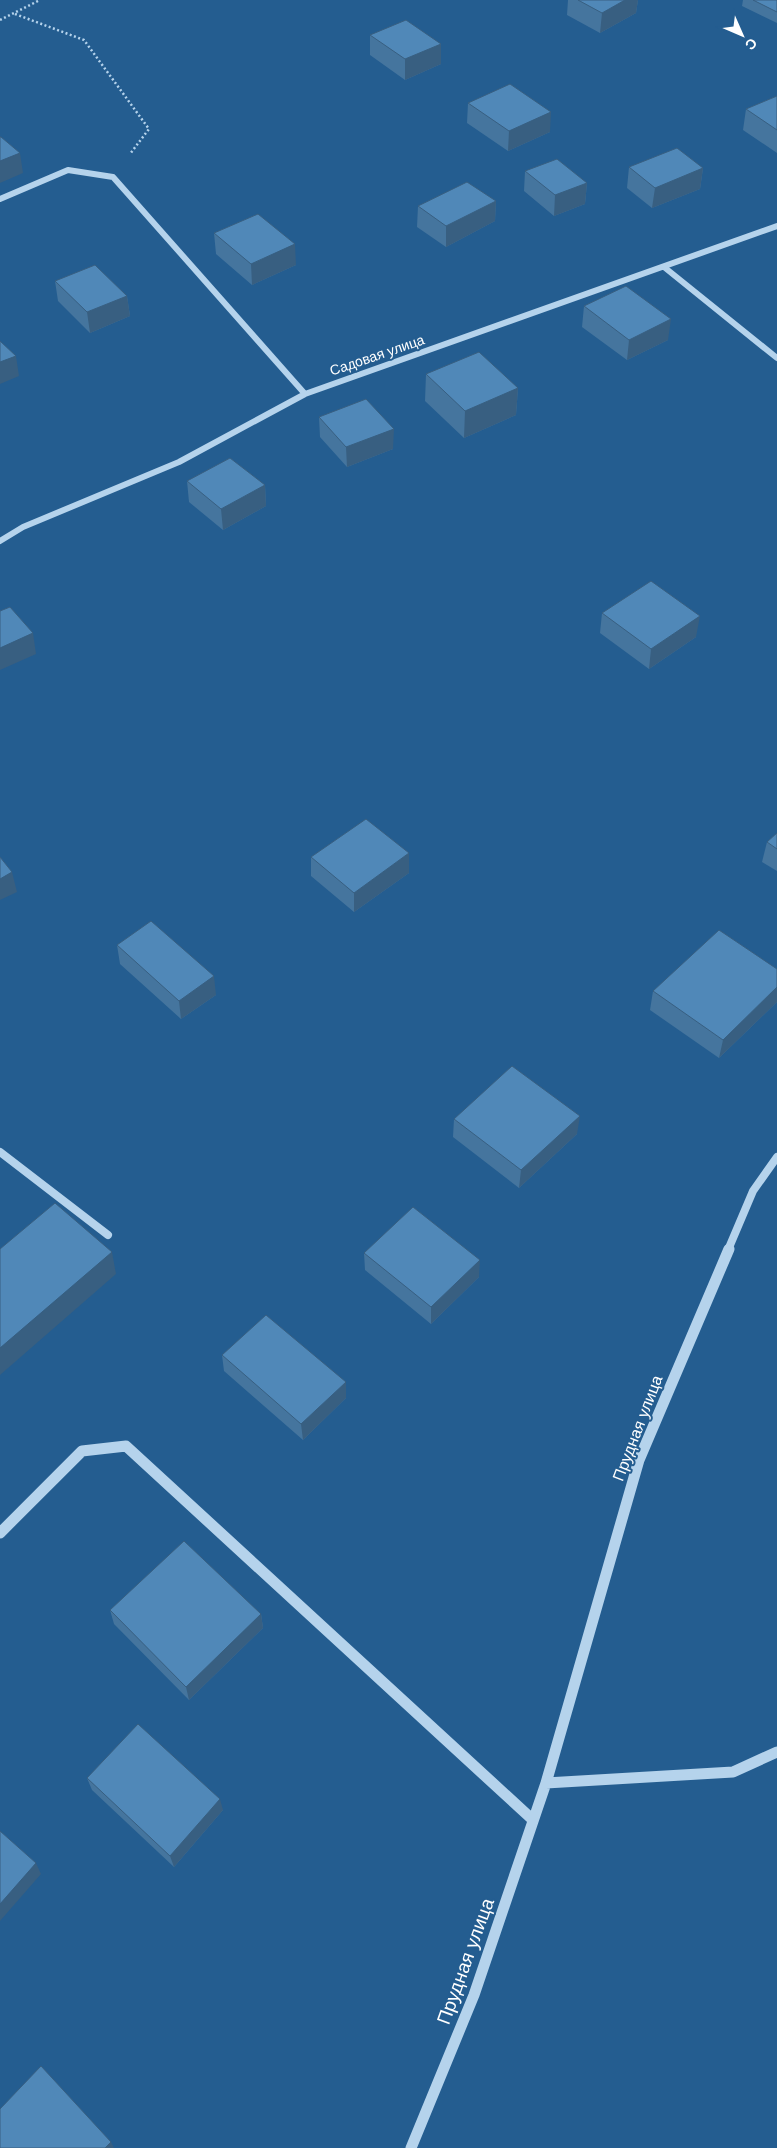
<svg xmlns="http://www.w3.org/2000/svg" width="777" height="2148" font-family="Arial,sans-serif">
<rect width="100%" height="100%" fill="#245d90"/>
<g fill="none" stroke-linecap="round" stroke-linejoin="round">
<!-- path -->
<path stroke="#b5d3ec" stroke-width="2.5" stroke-dasharray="2 2.5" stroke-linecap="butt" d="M15 14 84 40 149 129 130 154
M0 20 40 0"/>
<!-- minor-far2 -->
<path stroke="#b5d3ec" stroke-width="6" d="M0 199 68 170 113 177 305 394
M664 267 777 358
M0 541 23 527 179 462 305 394 777 226"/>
<!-- minor-far1 -->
<path stroke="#b5d3ec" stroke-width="8" d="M0 1152 108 1235
M728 1250 753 1191 777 1157"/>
<!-- minor -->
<path stroke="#b5d3ec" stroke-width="11" d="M0 1533 82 1451 126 1446 533 1820
M546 1783 733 1772 777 1752
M411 2148 474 1995 546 1783 639 1460 729 1249"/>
</g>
<!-- wall -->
<path fill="#45759e" d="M568 0H638L636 13 600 33 567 15Z
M743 0H777V23L742 6Z
M370 35 441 44V64L405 80 370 55Z
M777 96V153L743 130 746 109Z
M468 103 550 132 508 151 467 123Z
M629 167 703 168 700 189 652 208 627 188Z
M525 171 587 183 585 204 554 216 524 191Z
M496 201 495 221 446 247 417 227 418 206Z
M214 233 296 265 252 285 216 254Z
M55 281 127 296 130 316 90 333 58 301Z
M584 306 668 340 627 360 582 327Z
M426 374 518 388 516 415 464 438 425 401Z
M319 417 393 449 347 467 320 437Z
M187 481 265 485 266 506 223 530 189 502Z
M602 613 696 637 649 669 600 633Z
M777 833V871L762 862 767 842Z
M409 853V873L354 912 311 876V857Z
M117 945 216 995 181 1019 120 964Z
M777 969V1002L719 1058 650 1010 653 991Z
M454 1119 577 1134 519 1188 453 1137Z
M364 1253 479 1277 431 1324 365 1270Z
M222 1355 346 1382V1398L303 1440 224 1371Z
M110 1610 261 1614 263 1628 189 1700 114 1624Z
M87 1778 223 1810 174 1867 92 1790Z"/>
<!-- shaded-wall -->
<path fill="#385f81" d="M625 0H638L636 13 600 33 602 13Z
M441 44V64L405 80V59Z
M551 112 550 132 508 151 509 131Z
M20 153 23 173 0 183V161Z
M703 168 700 189 652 208 655 188Z
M587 183 585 204 554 216 555 195Z
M496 201 495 221 446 247V226Z
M295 244 296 265 252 285 251 264Z
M127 296 130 316 90 333 87 312Z
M671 319 668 340 627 360 629 340Z
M16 356 19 376 0 384V362Z
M518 388 516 415 464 438 465 411Z
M394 429 393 449 347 467 346 447Z
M265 485 266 506 223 530 221 509Z
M700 616 696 637 649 669 651 649Z
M33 633 36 654 0 670V648Z
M409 853V873L354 912V893Z
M12 872 17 892 0 900V879Z
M214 976 216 995 181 1019 179 1001Z
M777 987V1002L719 1058 723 1040Z
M580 1116 577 1134 519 1188 521 1170Z
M112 1252 116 1274 0 1375V1348Z
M480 1260 479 1277 431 1324V1307Z
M346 1382V1398L303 1440 301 1424Z
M261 1614 263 1628 189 1700 186 1687Z
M220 1799 223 1810 174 1867 170 1856Z
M36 1863 41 1874 0 1921V1904Z
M111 2142 114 2148H105Z"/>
<!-- building -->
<path fill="#5088b8" stroke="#385f81" d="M578 0H625L602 13Z
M753 0H777V12Z
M406 20 441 44 405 59 370 35Z
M510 84 551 112 509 131 468 103Z
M777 96V130L746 109Z
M0 137H1L20 153 0 161Z
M677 148 703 168 655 188 629 167Z
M557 159 587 183 555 195 525 171Z
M467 182 496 201 446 226 418 206Z
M258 214 295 244 251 264 214 233Z
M95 265 127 296 87 312 55 281Z
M626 286 671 319 629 340 584 306Z
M0 341 16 356 0 362Z
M479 352 518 388 465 411 426 374Z
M366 399 394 429 346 447 319 417Z
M230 458 265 485 221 509 187 481Z
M651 581 700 616 651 649 602 613Z
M10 607 33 633 0 648V611Z
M366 819 409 853 354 893 311 857Z
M777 833V849L767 842Z
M0 857 12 872 0 879Z
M151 921 214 976 179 1001 117 945Z
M719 930 777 969V987L723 1040 653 991Z
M512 1066 580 1116 521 1170 454 1119Z
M55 1203 112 1252 0 1348V1249Z
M413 1207 480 1260 431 1307 364 1253Z
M266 1315 346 1382 301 1424 222 1355Z
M184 1541 261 1614 186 1687 110 1610Z
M138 1724 220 1799 170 1856 87 1778Z
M0 1831 36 1863 0 1904Z
M41 2066 111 2142 105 2148H0V2109Z"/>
<g text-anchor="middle" stroke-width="4" stroke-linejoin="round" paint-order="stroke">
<!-- far-street labels -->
<g font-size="14" fill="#fff" stroke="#245d90">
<text transform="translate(377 355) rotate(-19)" y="5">Садовая улица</text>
</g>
<!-- street labels -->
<g font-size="16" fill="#fff" stroke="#245d90">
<text transform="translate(637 1428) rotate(-69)" y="6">Прудная улица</text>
</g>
<!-- near-street labels -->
<g font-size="19" fill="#fff" stroke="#245d90">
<text transform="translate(465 1961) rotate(-70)" y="7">Прудная улица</text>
</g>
</g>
<!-- north arrow -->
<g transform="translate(742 35) rotate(135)" stroke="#245d90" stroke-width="4" paint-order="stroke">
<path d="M0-4L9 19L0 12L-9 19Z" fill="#ffffff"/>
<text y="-8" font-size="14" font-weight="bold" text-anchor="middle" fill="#ffffff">С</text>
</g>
</svg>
